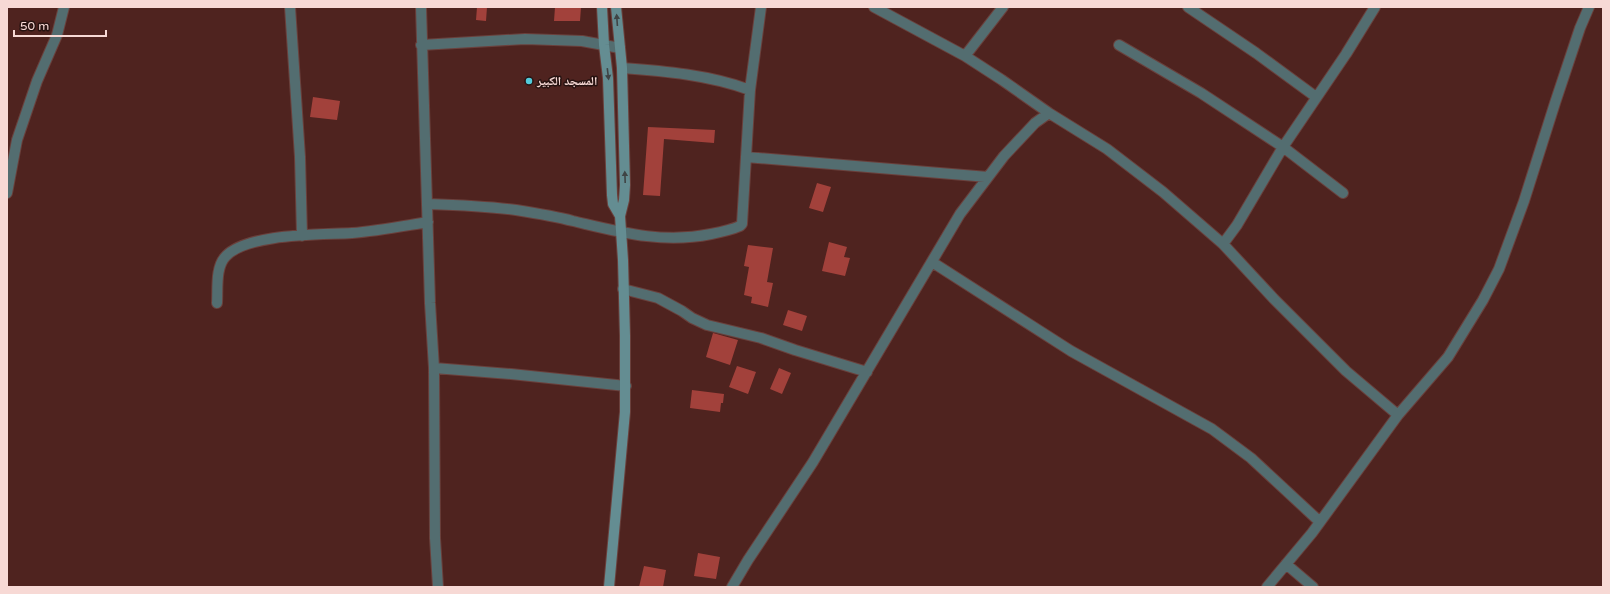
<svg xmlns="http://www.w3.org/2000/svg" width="1610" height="594" font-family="'Varela Round','Noto Naskh Arabic',sans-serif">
<rect width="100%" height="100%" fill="#4f231f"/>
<!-- building -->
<path fill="#a2413b" d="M477 7H487L486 21 476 20Z
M555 7H581L580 21H554Z
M313 97 340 101 337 120 310 117Z
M648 127 715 130 714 143 664 139 660 196 643 195Z
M817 183 831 187 823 212 809 208Z
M829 242 847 247 844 257 850 258 845 276 822 271Z
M748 245 773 248 767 282 773 283 768 307 751 303 752 297 744 295 749 267 744 266Z
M788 310 807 316 802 331 783 325Z
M713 333 738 340 730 365 706 357Z
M737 366 756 372 748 394 729 387Z
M779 368 791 373 782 394 770 389Z
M692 390 724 394 723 403H721L720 412 690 408Z
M698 553 720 557 716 579 694 576Z
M644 566 666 570 663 587H639Z"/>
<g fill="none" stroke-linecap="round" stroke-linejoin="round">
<defs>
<path id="street" d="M290 7 300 157 302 236
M421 7 430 303 434 368 511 374 626 386
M874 7 965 56 1002 80 1049 113 1107 149 1163 192 1223 244 1274 299 1346 371 1398 415 1312 533 1267 587
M1188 7 1256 53 1316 97
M421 45 525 39 582 41 620 48
M1119 45 1201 93 1283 147 1343 193
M965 56 1003 7
M622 68C664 71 710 75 750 90
M746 157 988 177
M7 193 17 140 37 81 57 35 64 7
M428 204C457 205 486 206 516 210 535 213 554 216 573 221 620 232 662 244 711 234 721 232 731 230 740 226L742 224 750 90 761 7
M1223 244 1237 225 1283 147 1346 54 1375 7
M932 262 1071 351 1212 429 1251 458 1320 522
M623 289 658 298 682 311 692 318 707 325 761 338 795 350 867 372
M217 303C218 289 215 267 226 256 248 233 321 235 352 233 377 231 403 226 428 222
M434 368 435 538 438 587
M1398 415 1448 357 1483 300 1499 269 1524 201 1555 103 1580 28 1589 7
M1286 564 1313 587
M732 587 748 560 813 462 960 214 1004 156 1035 123 1049 113"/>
<path id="secondary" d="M602 7 604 45 608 78 612 195 613 204 620 216
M609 587 625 412V336L623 260 620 216 624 200 625 185 622 68 616 7"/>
</defs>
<!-- street casing -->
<use href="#street" stroke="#6a403c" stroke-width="12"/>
<!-- secondary casing -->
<use href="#secondary" stroke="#6a403c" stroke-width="12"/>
<!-- street -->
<use href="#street" stroke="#536d70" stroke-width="10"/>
<!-- secondary -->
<use href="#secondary" stroke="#648d92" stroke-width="10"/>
</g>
<!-- one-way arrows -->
<defs><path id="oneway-solid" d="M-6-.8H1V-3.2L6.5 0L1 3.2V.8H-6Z"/></defs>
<g fill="#3f4445">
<use href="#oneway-solid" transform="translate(617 20) rotate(-94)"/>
<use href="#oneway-solid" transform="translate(608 74) rotate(83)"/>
<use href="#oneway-solid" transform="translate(625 177) rotate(-92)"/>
</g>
<!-- markers -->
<circle fill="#52cbda" stroke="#271311" stroke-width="1.5" cx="529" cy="81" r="4"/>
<g text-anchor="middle" stroke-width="3" stroke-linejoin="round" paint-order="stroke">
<!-- poi labels -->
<g font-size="12" font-weight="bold" fill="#f7d9d5" stroke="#271311" text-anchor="start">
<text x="537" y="85">المسجد الكبير</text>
</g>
</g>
<!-- border -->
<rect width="1610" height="594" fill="none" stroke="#f7d9d5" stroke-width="16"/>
<!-- scale -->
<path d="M14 30v6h92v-6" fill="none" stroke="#f7d9d5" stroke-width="2"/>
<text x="20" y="30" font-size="12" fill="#f7d9d5" stroke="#271311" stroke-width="3" paint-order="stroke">50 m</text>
</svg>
